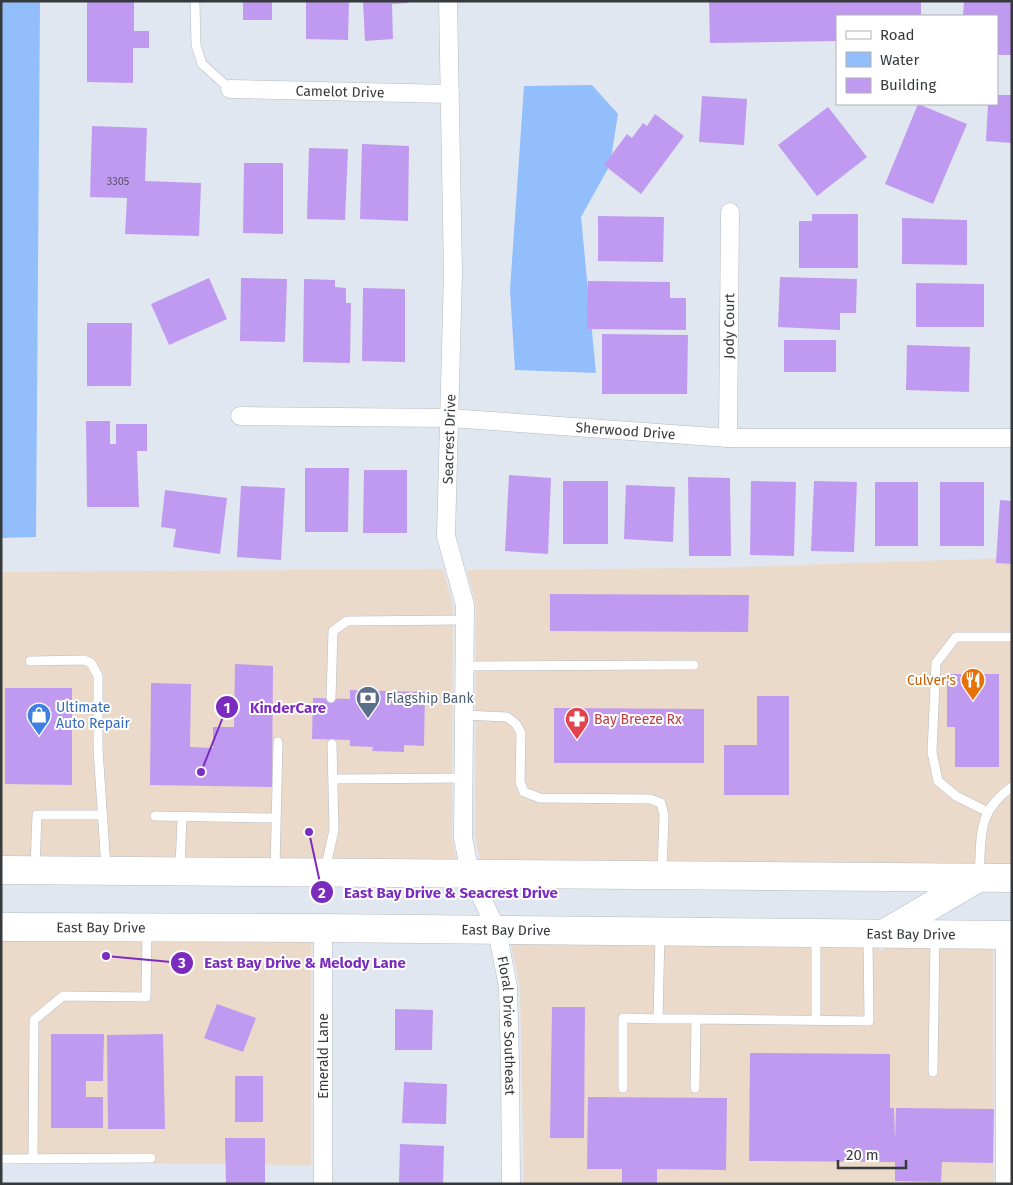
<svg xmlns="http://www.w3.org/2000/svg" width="1013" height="1185" font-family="'Fira Sans',sans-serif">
<rect width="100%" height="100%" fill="#e1e7f0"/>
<!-- commercial -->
<path fill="#ebdac9" d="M1012 558V865L986 864 983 860 976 864 480 860 475 836 476 605 467 570 709 568Z
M443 569 453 606 452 837 456 860 1 856V572Z
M1 940 311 941V1165L1 1162Z
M511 944 878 947 880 951 888 947 993 948 994 1184H524L520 987Z"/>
<!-- water -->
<path fill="#92befc" d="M1 1H40L36 537 1 538Z
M592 85 618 114 610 165 581 217 596 373 515 370 510 290 524 86Z"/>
<!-- building -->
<path fill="#c09af0" d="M87 1H134V31H149V48H133V83L87 82Z
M243 1H272V20H243Z
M306 1H349L348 40 306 39Z
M363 1H408V3L392 4 393 39 365 41Z
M709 1H921V16H837V41L710 43Z
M964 1H1012V55H997V16H963Z
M997 95H1012V143L986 141 988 104H997Z
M702 96 747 99 744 145 699 142Z
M918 104 967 124 933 204 885 184Z
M828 107 867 157 817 196 778 145Z
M655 114 684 136 641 194 604 165 627 134 632 138 643 123 647 126Z
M92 126 147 128 145 181 201 183 199 236 125 234 127 198 90 197Z
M362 144 409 146 408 221 360 219Z
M309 148 348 149 345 220 307 219Z
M244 163H283V234L243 233Z
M812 214H858V268H799V221H812Z
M598 216 664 217 663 262 598 261Z
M902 218 967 220V265L902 264Z
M780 277 857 279 856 313H840V330L778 327Z
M209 278 227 319 169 345 151 304Z
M241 278 287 279 285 342 240 341Z
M304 279 335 280V287L346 288V303H351L350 363 303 362Z
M588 281 670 282V298H686V330L587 329Z
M916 283 984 284V327H916Z
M363 288 405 289V362L362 361Z
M87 323H132L131 386H87Z
M602 334 688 335 687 394H602Z
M784 340H836V372H784Z
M907 345 970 347 969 392 906 390Z
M86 421H110V444H116V424H147V451H137L139 507H87Z
M305 468H349L348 532H305Z
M364 470H407V533H363Z
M509 475 551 478 548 554 505 551Z
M688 477 730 478 731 556H689Z
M563 481H608V544H563Z
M751 481 796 482 794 556 750 555Z
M814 481 857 482 854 552 811 551Z
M875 482H918V546H875Z
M940 482H984V546H940Z
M626 485 675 487 673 542 624 539Z
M241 486 285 488 281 560 237 557Z
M165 490 227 498 220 554 173 547 176 529 161 527Z
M1000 500 1012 501V564L996 563Z
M550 594 749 595 748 632 550 631Z
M235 664 273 666 272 787 150 785 151 683 191 684 190 747 213 748V727H234Z
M947 674H999V767H955V727H947Z
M5 688H72V785L5 784Z
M350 690 425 692 424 746 404 745V752L372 751 373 747 350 746V740L312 739 313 698 350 699Z
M757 696H789V795H724V745H757Z
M554 708 704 709V763H554Z
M217 1004 256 1018 243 1052 204 1038Z
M552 1007H585L584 1138H550Z
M395 1009 433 1010 432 1050H395Z
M51 1034H104L103 1081H86V1097H103V1128H51Z
M163 1034 165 1129H108L107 1035Z
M750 1053 890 1054V1108H894L895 1141 896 1108 994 1109 993 1163 942 1162 941 1182 895 1181V1162L749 1161Z
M235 1076H263V1122H235Z
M404 1082 447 1084 446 1124 402 1123Z
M588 1097 727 1098 726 1170 657 1169V1184H622V1169H587Z
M225 1138H265V1184H226Z
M400 1144 444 1146 443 1184H399Z"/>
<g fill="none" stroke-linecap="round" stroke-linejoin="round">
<defs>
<path id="service" d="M195 1 196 45 202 64 230 89
M30 661 84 660 91 663 98 676V749L106 868
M464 666 694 665
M331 698 333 631 347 621 465 620
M464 715 507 717 516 724 521 733 520 782 524 792 540 798 650 799 661 803 664 815 662 873
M333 779 464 778
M988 812 956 796 938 781 932 752 936 663 956 637H1012
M155 816 276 818
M35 867 37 815H103
M180 869 182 817
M275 869 278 742
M325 870 334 830 332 744
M979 875C982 836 976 812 1012 787
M816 936V1020
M658 1019H696L695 1088
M696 1019 869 1021 868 937
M933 1072 935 937
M623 1088V1018L658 1019 660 934
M33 1158 34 1020 63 996 146 997 147 931
M1 1159 151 1158"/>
<g id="minor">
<path id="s1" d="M448 1 453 273 446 536 465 605 463 837 470 874 497 930 508 987 510 1062 511 1184"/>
<path id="s2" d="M230 89 450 94"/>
<path id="s3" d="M240 416 450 418 728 438H1012"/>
<path id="s4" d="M728 438 730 212"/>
<path d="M323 928V1184"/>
<path d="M1005 935V1184"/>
</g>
<g id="primary">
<path d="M1 870 1012 878"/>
<path id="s5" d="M1 927 323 928 1012 935"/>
<path d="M885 933 978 878"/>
</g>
</defs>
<!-- service casing -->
<use href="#service" stroke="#b5bbc3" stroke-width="10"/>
<!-- minor casing -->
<use href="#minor" stroke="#b5bbc3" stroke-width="19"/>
<!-- primary casing -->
<use href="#primary" stroke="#b5bbc3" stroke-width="29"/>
<!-- service -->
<use href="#service" stroke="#fff" stroke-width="9"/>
<!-- minor -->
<use href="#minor" stroke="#fff" stroke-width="18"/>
<!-- primary -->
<use href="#primary" stroke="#fff" stroke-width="28"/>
</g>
<!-- icons -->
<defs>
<symbol id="restaurant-pin" viewBox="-11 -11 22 30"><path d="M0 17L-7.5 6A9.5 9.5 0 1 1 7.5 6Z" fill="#e8710a" stroke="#fff"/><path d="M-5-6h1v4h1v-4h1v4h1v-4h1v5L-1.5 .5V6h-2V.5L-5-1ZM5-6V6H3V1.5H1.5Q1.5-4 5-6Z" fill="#fff"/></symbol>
<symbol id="bank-pin" viewBox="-11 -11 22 30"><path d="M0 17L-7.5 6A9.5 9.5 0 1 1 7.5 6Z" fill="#5c6f8a" stroke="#fff"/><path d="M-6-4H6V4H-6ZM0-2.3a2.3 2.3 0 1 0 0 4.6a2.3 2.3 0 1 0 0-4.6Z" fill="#fff"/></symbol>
<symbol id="shop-pin" viewBox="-11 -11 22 30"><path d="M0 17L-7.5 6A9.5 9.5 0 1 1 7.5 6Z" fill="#3f7fe0" stroke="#fff"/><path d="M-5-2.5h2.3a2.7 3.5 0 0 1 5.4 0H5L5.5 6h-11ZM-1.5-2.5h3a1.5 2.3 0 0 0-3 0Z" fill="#fff"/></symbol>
<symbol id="pharmacy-pin" viewBox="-11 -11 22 30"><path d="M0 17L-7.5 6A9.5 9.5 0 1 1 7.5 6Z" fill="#e0444e" stroke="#fff"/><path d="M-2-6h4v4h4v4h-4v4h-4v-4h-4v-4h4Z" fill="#fff"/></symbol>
</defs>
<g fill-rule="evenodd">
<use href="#restaurant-pin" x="959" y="666" width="28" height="38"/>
<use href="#bank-pin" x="354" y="684" width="28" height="38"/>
<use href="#shop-pin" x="25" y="701" width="28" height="38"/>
<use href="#pharmacy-pin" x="563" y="705" width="28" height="38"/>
</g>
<g text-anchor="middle" stroke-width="4" stroke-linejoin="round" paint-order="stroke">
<!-- number labels -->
<g font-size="11" fill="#59526a">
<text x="118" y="185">3305</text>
</g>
<!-- street labels -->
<g font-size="14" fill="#373a3d" stroke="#fff">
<text dy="5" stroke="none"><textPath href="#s2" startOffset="110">Camelot Drive</textPath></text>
<text dy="5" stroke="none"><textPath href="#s4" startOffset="112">Jody Court</textPath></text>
<text dy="5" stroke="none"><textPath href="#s3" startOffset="386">Sherwood Drive</textPath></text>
<text transform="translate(449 439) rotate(-88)" y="5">Seacrest Drive</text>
<text dy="5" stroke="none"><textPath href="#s5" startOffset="100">East Bay Drive</textPath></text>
<text dy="5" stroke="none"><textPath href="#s5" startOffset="505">East Bay Drive</textPath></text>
<text dy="5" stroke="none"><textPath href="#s5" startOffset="910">East Bay Drive</textPath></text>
<text dy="5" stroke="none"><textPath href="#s1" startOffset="1035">Floral Drive Southeast</textPath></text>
<text transform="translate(323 1056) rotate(-90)" y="5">Emerald Lane</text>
</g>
<!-- food labels -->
<g font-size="14" fill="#c56008" stroke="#fff" text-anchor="end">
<text x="956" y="685">Culver's</text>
</g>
<!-- service labels -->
<g font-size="14" fill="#4e5e75" stroke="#fff" text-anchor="start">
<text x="386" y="703">Flagship Bank</text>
</g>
<!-- shop labels -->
<g font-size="14" fill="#366cbe" stroke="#fff" text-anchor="start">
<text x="56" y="712">Ultimate<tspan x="56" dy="16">Auto Repair</tspan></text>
</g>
<!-- health labels -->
<g font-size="14" fill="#be3a42" stroke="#fff" text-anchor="start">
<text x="594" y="724">Bay Breeze Rx</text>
</g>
</g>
<!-- callouts -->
<path fill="none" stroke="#7b2cbf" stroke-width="2" d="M201 772L227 707M309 832L322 892M106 956L182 963"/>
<g fill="#7b2cbf" stroke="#fff" stroke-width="2">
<circle cx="201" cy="772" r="5"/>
<circle cx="309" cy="832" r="5"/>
<circle cx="106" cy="956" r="5"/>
<circle cx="227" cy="707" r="12"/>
<circle cx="322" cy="892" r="12"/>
<circle cx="182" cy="963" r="12"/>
</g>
<g font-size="15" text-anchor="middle" font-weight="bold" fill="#fff">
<text x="227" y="713">1</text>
<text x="322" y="898">2</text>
<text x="182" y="968">3</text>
</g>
<g font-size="15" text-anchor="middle" font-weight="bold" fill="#7b2cbf" stroke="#fff" stroke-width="4" stroke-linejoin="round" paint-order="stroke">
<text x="288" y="713">KinderCare</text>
<text x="451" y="898">East Bay Drive &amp; Seacrest Drive</text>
<text x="305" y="968">East Bay Drive &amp; Melody Lane</text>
</g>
<!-- border -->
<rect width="1013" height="1185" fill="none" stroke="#373a3d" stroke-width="5"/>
<!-- legend -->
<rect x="836" y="15" width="162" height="90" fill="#ffffff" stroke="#afb0b1"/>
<rect x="846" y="31" width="25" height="8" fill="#ffffff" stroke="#afb0b1"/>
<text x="880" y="40" font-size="15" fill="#373a3d">Road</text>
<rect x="846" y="52" width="25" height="15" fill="#92befc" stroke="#afb0b1"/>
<text x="880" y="65" font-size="15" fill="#373a3d">Water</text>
<rect x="846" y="78" width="25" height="15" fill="#c09af0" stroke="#afb0b1"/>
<text x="880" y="90" font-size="15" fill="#373a3d">Building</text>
<!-- scale -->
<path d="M838 1160v8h68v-8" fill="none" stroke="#373a3d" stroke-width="2.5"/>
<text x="846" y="1160" font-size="15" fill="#373a3d" stroke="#ffffff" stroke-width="4" paint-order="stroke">20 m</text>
</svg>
